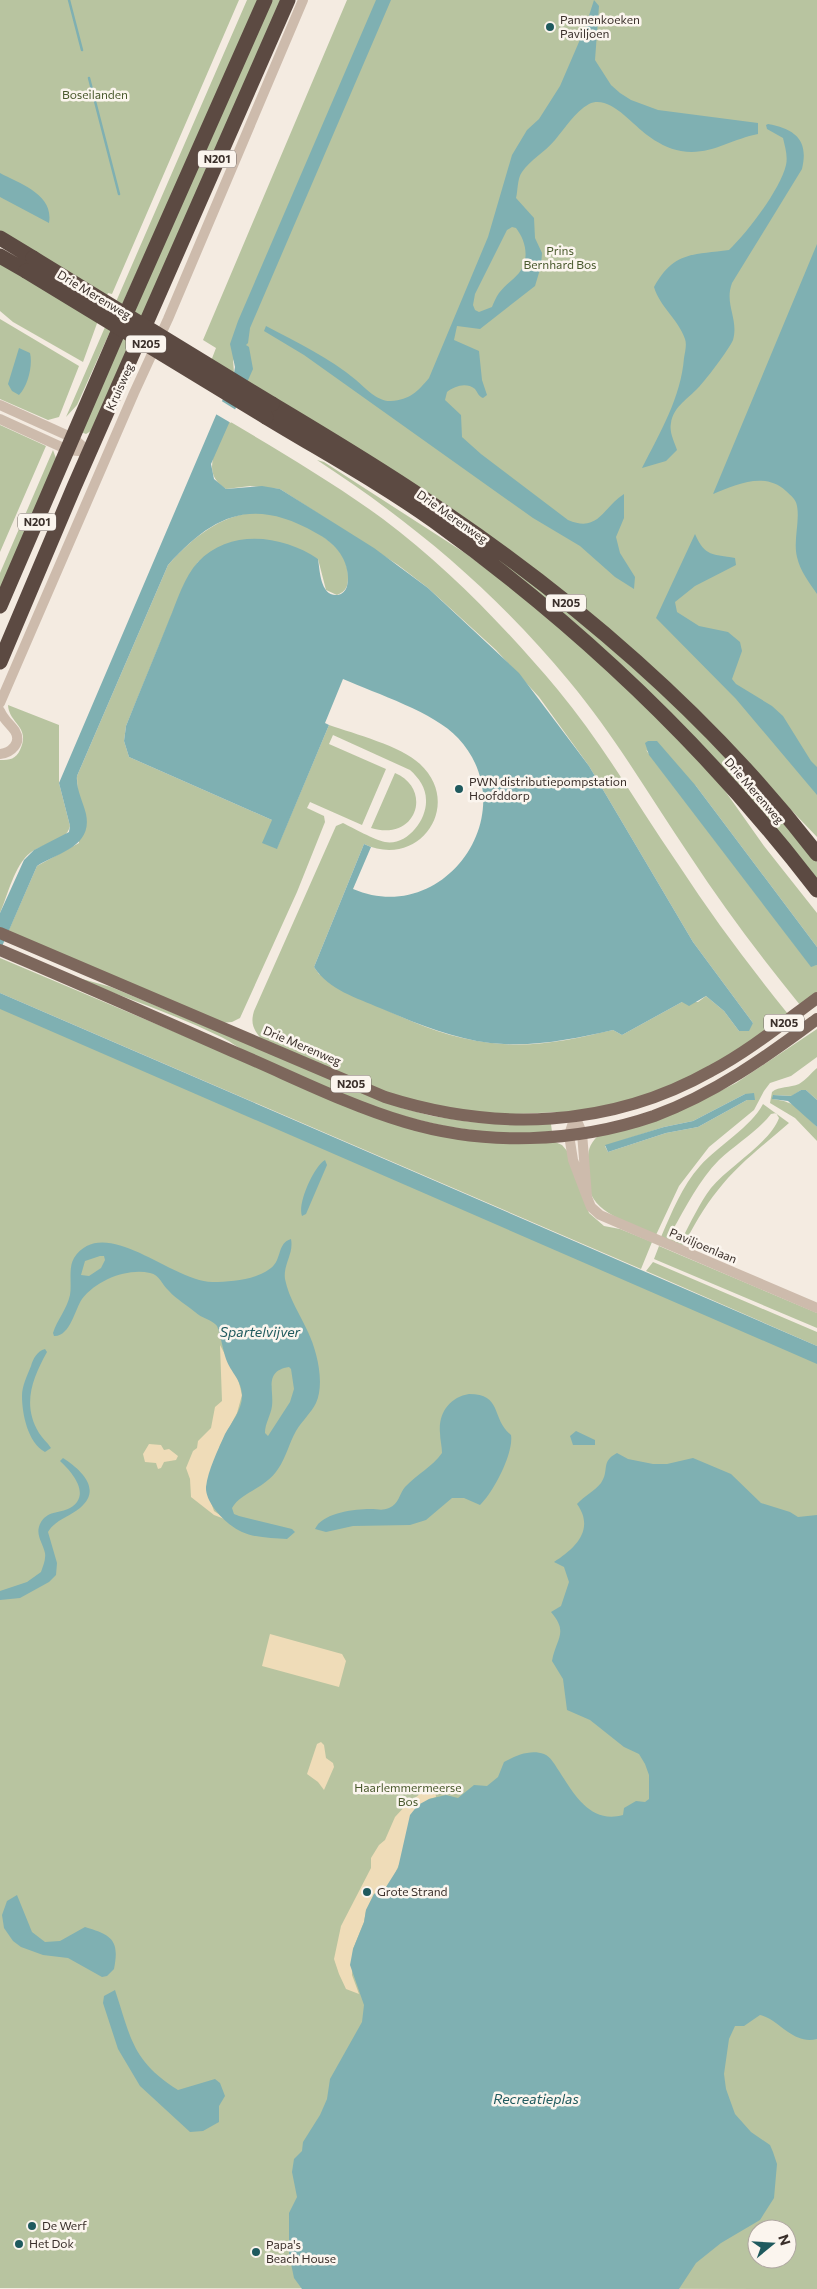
<svg xmlns="http://www.w3.org/2000/svg" width="817" height="2289" font-family="Commissioner,sans-serif">
<rect width="100%" height="100%" fill="#f4ebe1"/>
<!-- green -->
<path fill="#b8c4a0" fill-rule="evenodd" d="M0 0H239L112 294 108 293 83 362 13 322 0 311V263L24 277 36 252 0 232Z
M247 0H259L77 405 66 417Z
M270 0H281L91 431 86 434 81 432Z
M347 0H817V837L712 727 603 628 245 383 233 359 234 373 211 361 216 348 203 340Z
M0 319 79 366 59 417 48 420 0 399Z
M229 421C281 452 334 483 383 519 447 567 506 628 558 690 603 744 638 806 678 864 712 916 749 966 788 1014L730 1055 692 1077 633 1100 585 1111 493 1115 435 1106 385 1093 262 1040C254 1030 250 1024 254 1011L336 826 343 823C353 828 375 840 385 842 407 846 427 820 426 800 426 788 419 778 410 770L333 735 329 744 386 769 362 825 310 802 307 808 324 816 325 822 297 892 240 1018 232 1022 221 1023 8 932 37 866 79 843 77 776 168 565C192 538 221 514 259 512 281 511 331 535 342 555 346 561 348 570 348 577 348 587 346 591 337 595L326 590 318 559 230 543 198 562 184 585 126 726 124 741 129 757 272 820 277 848 329 725C355 734 401 746 420 764 464 805 419 870 364 844L314 967 319 974C377 1006 435 1040 503 1044 540 1047 578 1038 613 1030L622 1035 682 1002H698L706 996 724 1011 739 1031 753 1023 693 942 589 766 539 697 496 650 428 588 398 565 280 489 250 486 226 489C198 472 219 444 229 421Z
M0 425 46 446 0 552Z
M53 450 57 461 0 593V573Z
M317 460 324 462 465 553 530 601 605 665 718 781 764 846 817 913V947L696 786 646 750 811 966 817 965V992L800 1005C761 957 724 908 690 856 650 797 615 736 569 681 497 593 412 522 317 460Z
M442 516C516 571 591 625 658 689 715 743 766 803 817 862V885L743 793Z
M8 705 59 725V783L70 826C66 843 42 843 30 853 14 866 8 895 0 913V760C10 760 16 759 20 750 31 726 9 724 8 705Z
M395 773C433 789 417 842 371 828Z
M0 958 374 1116 555 1142 562 1145 568 1152 589 1213 604 1226 620 1229 652 1242 641 1269 0 993Z
M68 975 111 987 402 1108 432 1116 471 1122 551 1124 552 1132C445 1143 342 1098 248 1053 238 1048 229 1040 219 1036 170 1012 118 996 68 975Z
M0 1005 817 1360V2289L0 2288ZM757 2229H787V2259H757Z
M817 1029V1057L791 1076 770 1083 764 1091 754 1110 709 1147 679 1186 656 1235C635 1225 596 1214 590 1191 588 1184 589 1175 588 1168 588 1154 587 1146 598 1136L696 1103 736 1083ZM745 1094 747 1100 698 1127 666 1133 608 1152 605 1146 664 1127 693 1121Z
M817 1068V1100L806 1090H801L792 1096 773 1095V1099C797 1102 801 1111 817 1127V1141L795 1118 770 1103 772 1092C779 1086 790 1088 799 1084 806 1080 811 1073 817 1068Z
M763 1104 789 1123C765 1144 738 1164 718 1190 704 1207 693 1227 683 1246L661 1237C672 1212 682 1186 700 1166 719 1145 751 1127 763 1104ZM776 1113 779 1118C770 1143 729 1166 711 1188 699 1204 691 1222 682 1239L677 1242 670 1239 672 1231C686 1207 699 1180 719 1160 736 1144 757 1132 771 1114Z
M659 1246 817 1313V1328L654 1259Z
M653 1262 817 1332V1346L646 1271Z"/>
<!-- sand -->
<path fill="#efdcb8" d="M220 1345 238 1379 242 1395 237 1413 220 1445 206 1488 214 1511 227 1520 214 1515 191 1497 190 1479 186 1468 193 1451 197 1448 198 1441 211 1428 215 1407 222 1401Z
M149 1444 161 1445 164 1450 169 1449 178 1456 176 1460 164 1462 161 1468 158 1469 156 1463 145 1462 143 1454Z
M270 1634 342 1654 346 1661 339 1687 262 1666Z
M321 1742 324 1745 326 1758 333 1763 334 1767 324 1790 318 1782 307 1774 317 1744Z
M431 1789 435 1791 436 1797 429 1799 392 1880 386 1887 374 1894 366 1910 364 1922 353 1949 352 1975 359 1994 346 1989 339 1974 334 1959 341 1926 371 1868V1858L379 1845 385 1840 395 1817 407 1804 425 1790Z"/>
<!-- water -->
<path fill="#7fb0b2" fill-rule="evenodd" d="M376 0H391L250 328 248 343 246 345 249 347 253 369 211 464 214 479 226 489 262 486 280 489 374 548 428 588 519 673 589 766 693 942 753 1023 749 1031H739L724 1011 706 996 689 1006 682 1002 622 1035 613 1030C578 1038 540 1046 504 1044 460 1042 420 1025 380 1008 357 998 329 990 314 967L364 844 371 847 353 889C445 928 526 811 458 738 434 712 377 694 343 679L325 723 329 725 277 849 262 843 272 820 129 757 124 741 126 726C140 691 155 655 169 620 177 601 184 577 198 562 230 528 283 535 318 559 320 570 320 597 338 595 347 593 348 584 348 577 347 556 333 542 316 533 253 497 214 514 168 565L77 776C76 790 83 801 86 814 93 847 57 853 37 866L0 951V913L24 860 34 850 69 832 70 826 59 783 234 373 235 367 230 344 238 321Z
M594 0 599 6 595 60 611 85 620 93 631 100 658 110 758 123V134C731 139 710 156 681 151 669 149 656 142 647 135 632 124 609 94 589 104 575 112 565 128 555 140 545 152 530 160 522 172 517 179 518 191 516 198L534 218 535 238 542 253 541 266 535 286 480 329 457 326 454 340 479 351 482 380 487 395 483 398C478 396 478 393 475 389 466 382 455 386 447 392L445 400 461 415 462 437 481 454 568 520C599 533 602 508 624 494V518L616 537 620 553 635 577 634 589 615 577 580 546 533 518 304 355 264 331 266 326C296 342 330 358 356 380 365 388 378 402 391 401 410 400 418 391 429 378L488 237 512 155 527 130 539 119 560 86 585 28ZM512 227 516 228C526 241 530 259 519 273 513 280 505 285 499 293 496 297 494 302 492 307L479 312 475 310 473 305 475 294 507 230Z
M768 124C795 129 809 140 802 169L732 283C724 304 739 319 733 340 730 348 703 384 696 390 686 400 673 408 671 423 669 432 674 441 677 450L666 461 642 468C660 433 681 397 684 358 685 352 687 345 685 339 678 319 660 307 654 287 674 251 693 255 729 250 747 233 780 190 786 165 788 156 785 147 783 138L767 129 766 125Z
M0 173C20 184 54 194 49 223L0 197Z
M817 244V594C809 582 800 571 797 557 793 540 800 522 797 506 796 499 791 496 786 491 764 471 736 485 713 494Z
M19 348 30 353C33 365 28 386 19 395L12 391 8 384Z
M695 534C705 557 713 554 735 558L736 565 695 586 675 602 677 612 699 626 728 632 740 642 742 651 732 679 736 684 772 706 783 716 811 761 817 767V795L736 699 656 618Z
M648 741H657L696 786 817 947V965L811 967 649 755 645 743Z
M0 993 817 1346V1364L0 1009Z
M801 1090H806L817 1100V1127L788 1101 772 1099 773 1095 791 1096Z
M754 1093 755 1100H747L698 1127 666 1133 608 1152 605 1145 664 1127 693 1121 745 1094Z
M325 1160 327 1165 306 1214 302 1216C297 1204 314 1166 325 1160Z
M291 1239C294 1254 283 1264 285 1279 289 1299 300 1314 308 1332 317 1351 325 1383 316 1403 311 1413 302 1421 296 1431 289 1443 286 1458 278 1469 265 1489 241 1492 232 1508L234 1514 239 1516 292 1529 295 1532 287 1539C273 1538 255 1538 242 1532 228 1526 205 1504 206 1487 208 1470 218 1450 225 1434 231 1423 242 1410 242 1396 242 1380 231 1373 226 1359 223 1351 220 1332 217 1326 213 1320 201 1318 195 1312 187 1305 176 1299 169 1291 162 1285 160 1275 150 1273 127 1268 97 1280 82 1299 75 1309 70 1337 54 1336L53 1333C57 1320 67 1309 70 1295 72 1284 68 1268 74 1258 104 1212 174 1283 213 1282 231 1282 256 1280 271 1268 282 1260 277 1243 291 1239ZM100 1256H104L105 1260 101 1268 89 1276 81 1275 85 1261ZM289 1367 291 1369 294 1389 290 1402 268 1436 265 1433C265 1423 271 1415 272 1406 274 1389 264 1371 289 1367Z
M45 1349 47 1352C32 1379 22 1405 39 1433 42 1438 47 1442 51 1448L45 1452C28 1443 22 1414 22 1396 22 1386 27 1376 31 1366 33 1359 37 1351 45 1349Z
M469 1394C503 1394 491 1419 511 1435 514 1453 493 1493 480 1505L464 1498H452L426 1520 410 1525 353 1526 326 1532 315 1529C322 1513 354 1509 370 1509 378 1509 382 1511 389 1508 399 1504 399 1494 405 1487 417 1474 432 1467 442 1453 442 1446 440 1440 440 1433 438 1413 450 1397 469 1394Z
M576 1431 595 1440V1445H573L570 1436Z
M617 1453 628 1459 653 1464H667L693 1458 731 1474 761 1503 790 1512 798 1517 817 1515V2039C792 2045 779 2019 760 2015L744 2026H735L729 2039 724 2074 726 2089 735 2114 751 2132 770 2145 773 2152 777 2164 774 2198 760 2220 721 2243 696 2263 679 2289H302L294 2278 289 2254V2213L297 2197 292 2172 294 2159 302 2151 303 2142 320 2115 327 2099 330 2079 362 2022 364 2005 350 1965 353 1949 364 1922 366 1910 374 1894 386 1887 398 1868 410 1815 418 1805 429 1799 446 1795 458 1798 474 1785 487 1786 498 1777 504 1762C515 1756 530 1749 544 1754 551 1757 555 1765 559 1771 574 1794 590 1824 623 1815L624 1808 636 1801 645 1802 649 1799V1775L645 1764 639 1754 624 1747 590 1720 567 1710 563 1679 552 1661C556 1638 569 1633 551 1612L561 1606 569 1582 564 1567 554 1562C576 1548 595 1529 577 1504 584 1496 595 1491 601 1483 610 1470 600 1462 617 1453Z
M63 1458C80 1469 103 1489 80 1508 69 1517 55 1520 48 1532L57 1563 56 1575 49 1582 20 1598 0 1600V1591L27 1582 41 1572C43 1566 46 1560 45 1553 43 1543 35 1535 40 1524 47 1510 59 1514 70 1508 92 1495 72 1472 60 1461Z
M17 1895 32 1932 45 1942 60 1941 85 1927C111 1935 120 1939 114 1969L107 1976 102 1977 68 1958 43 1955 21 1947 13 1941 4 1928 2 1915 7 1901Z
M115 1990C131 2038 132 2061 178 2090L215 2079 220 2083 225 2096 219 2106V2122L203 2131 190 2132 140 2086 118 2049 103 2003 104 1996Z"/>
<!-- pier -->
<path fill="#f4ebe1" d="M220 400 236 410 231 423 214 413Z"/>
<g fill="none" stroke-linecap="round" stroke-linejoin="round">
<!-- stream -->
<path stroke="#7fb0b2" stroke-width="2.5" d="M69 0 82 50
M89 78 119 194"/>
<!-- street -->
<path stroke="#cdbbac" stroke-width="10" d="M0 405 73 438 89 452
M0 419 68 450 89 452
M0 703 134 393 168 319 303 0
M0 711C4 720 10 724 15 731 22 743 11 753 0 754
M575 1116 582 1133 587 1197 573 1160 569 1135Z
M587 1197 591 1207 600 1215 817 1308"/>
<!-- primary -->
<path stroke="#7d675c" stroke-width="12" d="M0 933 385 1097C495 1132 610 1128 711 1071 749 1051 783 1023 817 998
M0 950C78 983 155 1017 232 1051 289 1075 345 1104 405 1122 485 1146 575 1143 654 1116 714 1094 766 1057 817 1019"/>
<!-- highway -->
<path stroke="#5c4a42" stroke-width="15" d="M0 238 33 258
M0 256 26 271
M272 404C324 435 376 466 426 500 571 596 711 716 817 854
M266 417C322 451 381 483 434 521 579 625 708 748 817 890
M0 606 121 325 265 0
M0 662 74 487 288 0"/>
<!-- highway-bridge -->
<path stroke="#5c4a42" stroke-width="15" d="M33 258 272 404
M26 271 266 417"/>
</g>
<!-- markers -->
<g fill="#1f5a5e" stroke="#fbf5ee" stroke-width="2">
<circle cx="550" cy="27" r="5"/>
<circle cx="459" cy="789" r="5"/>
<circle cx="367" cy="1892" r="5"/>
<circle cx="32" cy="2226" r="5"/>
<circle cx="19" cy="2244" r="5"/>
<circle cx="256" cy="2252" r="5"/>
</g>
<g text-anchor="middle" stroke-width="5" stroke-linejoin="round" paint-order="stroke">
<!-- shield labels -->
<g fill="#fbf5ee" stroke="#756b66" stroke-width="1">
<rect x="198" y="150.5" width="38" height="17" rx="4"/>
<rect x="126" y="335.5" width="40" height="17" rx="4"/>
<rect x="18" y="513.5" width="38" height="17" rx="4"/>
<rect x="546" y="594.5" width="40" height="17" rx="4"/>
<rect x="764" y="1014.5" width="40" height="17" rx="4"/>
<rect x="331" y="1075.5" width="40" height="17" rx="4"/>
</g>
<g font-size="11" font-weight="bold" fill="#3b302b">
<text x="217" y="163">N201</text>
<text x="146" y="348">N205</text>
<text x="37" y="526">N201</text>
<text x="566" y="607">N205</text>
<text x="784" y="1027">N205</text>
<text x="351" y="1088">N205</text>
</g>
<!-- poi labels -->
<g font-size="12" fill="#3b302b" stroke="#fbf5ee" text-anchor="start">
<text x="560" y="24">Pannenkoeken<tspan x="560" dy="14">Paviljoen</tspan></text>
<text x="469" y="786">PWN distributiepompstation<tspan x="469" dy="14">Hoofddorp</tspan></text>
<text x="377" y="1896">Grote Strand</text>
<text x="42" y="2230">De Werf</text>
<text x="29" y="2248">Het Dok</text>
<text x="266" y="2249">Papa's<tspan x="266" dy="14">Beach House</tspan></text>
</g>
<!-- park labels -->
<g font-size="12" fill="#4a5a2e" stroke="#fbf5ee">
<text x="95" y="99">Boseilanden</text>
<text x="560" y="255">Prins<tspan x="560" dy="14">Bernhard Bos</tspan></text>
<text x="408" y="1792">Haarlemmermeerse<tspan x="408" dy="14">Bos</tspan></text>
</g>
<!-- street labels -->
<g font-size="12" fill="#3b302b" stroke="#fbf5ee">
<text transform="translate(94 295) rotate(31)" y="4">Drie Merenweg</text>
<text transform="translate(120 387) rotate(-66)" y="4">Kruisweg</text>
<text transform="translate(452 517) rotate(35)" y="4">Drie Merenweg</text>
<text transform="translate(754 791) rotate(49)" y="4">Drie Merenweg</text>
<text transform="translate(302 1046) rotate(23)" y="4">Drie Merenweg</text>
<text transform="translate(703 1246) rotate(23)" y="4">Paviljoenlaan</text>
</g>
<!-- water labels -->
<g font-size="14" font-style="italic" fill="#1f5a5e" stroke="#fbf5ee">
<text x="260" y="1337">Spartelvijver</text>
<text x="536" y="2104">Recreatieplas</text>
</g>
</g>
<!-- north arrow -->
<g transform="translate(772 2244) rotate(72)"><circle r="24" fill="#fbf5ee" stroke="#aea6a0"/>
<path d="M0-4L9 19L0 12L-9 19Z" fill="#1f5a5e"/>
<text y="-8" font-size="14" font-weight="bold" text-anchor="middle" fill="#3b302b">N</text>
</g>
</svg>
